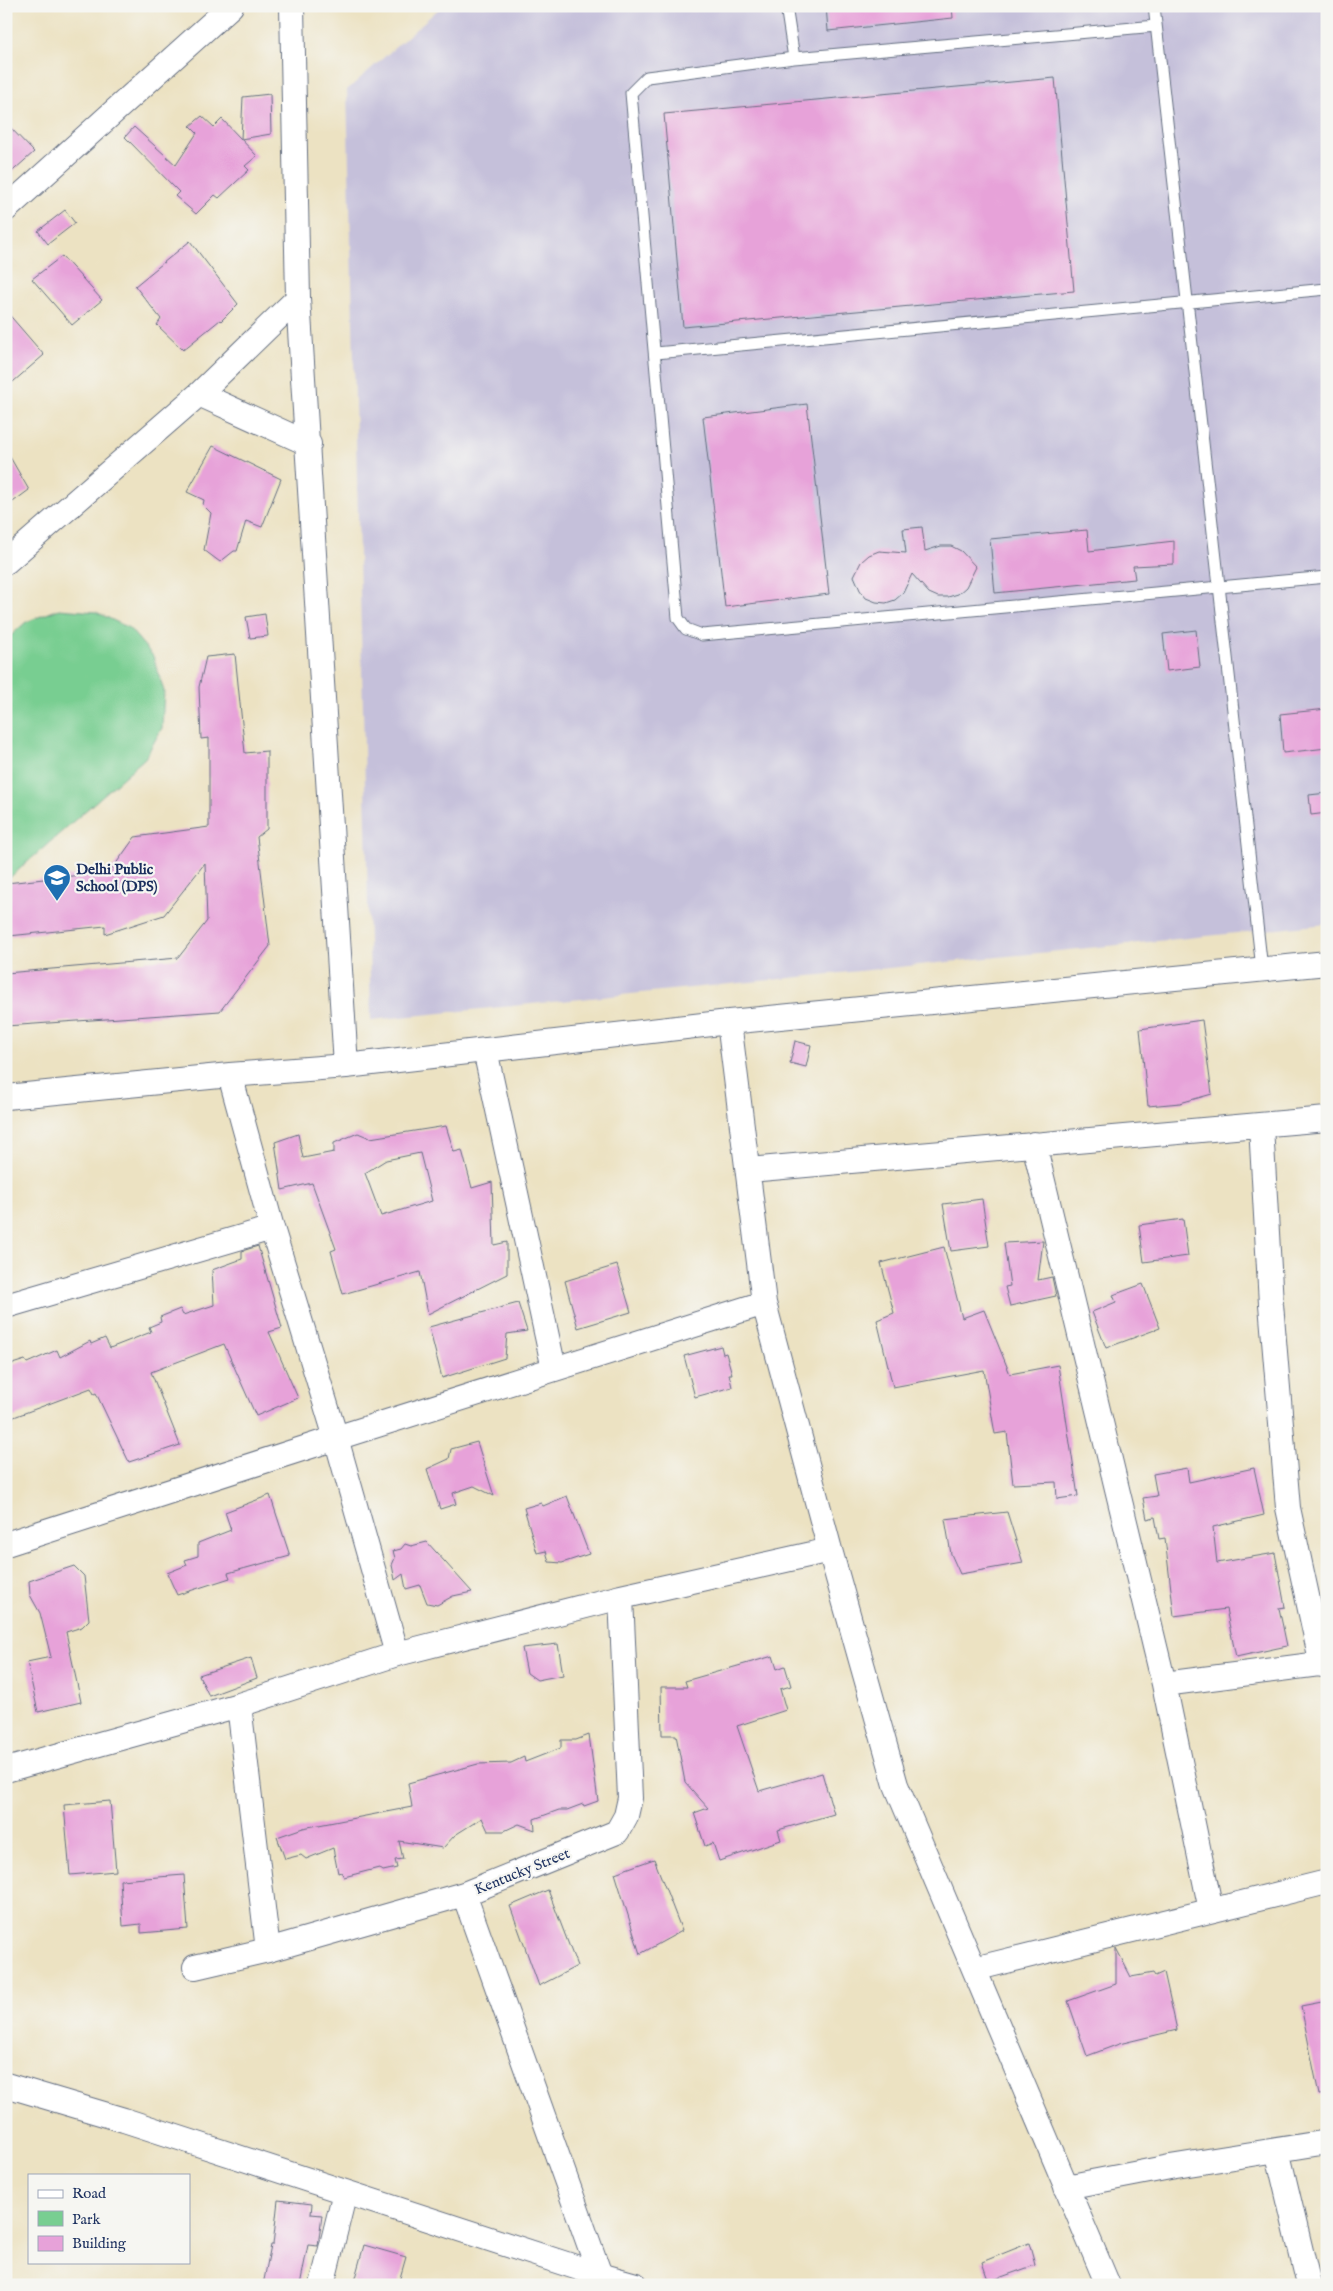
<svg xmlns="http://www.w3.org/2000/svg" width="1333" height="2291" font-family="'IM FELL English',serif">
<rect width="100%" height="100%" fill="#f6f6f2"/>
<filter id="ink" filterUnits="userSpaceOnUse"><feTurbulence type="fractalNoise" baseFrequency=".02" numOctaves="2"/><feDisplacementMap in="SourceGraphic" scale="10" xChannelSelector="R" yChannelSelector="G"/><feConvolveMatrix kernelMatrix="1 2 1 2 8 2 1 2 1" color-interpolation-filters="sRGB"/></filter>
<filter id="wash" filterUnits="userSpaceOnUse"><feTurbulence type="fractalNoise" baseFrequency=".0096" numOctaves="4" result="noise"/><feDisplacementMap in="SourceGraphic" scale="20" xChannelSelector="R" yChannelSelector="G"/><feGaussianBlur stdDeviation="1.12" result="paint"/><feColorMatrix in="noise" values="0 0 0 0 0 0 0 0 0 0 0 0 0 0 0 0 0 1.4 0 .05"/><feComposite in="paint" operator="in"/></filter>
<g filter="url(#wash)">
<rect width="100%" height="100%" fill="#ece2c2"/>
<!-- industrial -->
<path fill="#c5c0da" d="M442 6H1327V924L371 1020 347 90Z"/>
<!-- green -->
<path fill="#78ce91" stroke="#4a7e78" d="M59 609 96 612 129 628 153 656 164 691 162 728 145 758 6 881V640L26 622Z"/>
<g id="blocks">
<!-- building -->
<path fill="#e7a2d9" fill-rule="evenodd" d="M826 6H952L953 18 828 31Z
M1055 78 1074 291 683 327 664 114Z
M270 94 271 134 241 139 243 97Z
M202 116 214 127 222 119 257 156 245 166 249 170 219 198 215 195 196 214 175 196 179 192 125 137 134 127 176 165 197 133 190 126Z
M6 123 34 152 6 177Z
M65 210 75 223 48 244 38 231Z
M190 241 238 304 221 321 220 320 183 350 157 325 161 319 135 286Z
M62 256 102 300 72 325 32 279Z
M6 311 44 355 6 388Z
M807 404 829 594 725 607 703 417Z
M213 446 281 479 262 527 246 521 237 551H234L220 562 204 550 211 513 203 505 204 500 187 492Z
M6 450 29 490 6 507Z
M922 527 925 551 941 546H951L961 551 976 567 966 587 958 594 948 597H938L929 593 912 574 903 593 895 600 886 603 876 602 866 598 860 590 854 576 861 562 869 555 879 551 906 553 903 529Z
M1087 530 1089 551 1174 541V564L1133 566 1135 579 995 593 990 539Z
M265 614 268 636 250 638 246 617Z
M1196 630 1200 667 1167 671 1163 634Z
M235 654 245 753 267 751V829L257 837 270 946 220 1011 6 1026V973L178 958 207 921 205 863 164 915 105 934V926L9 936 6 883 110 872 135 837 209 827V738L201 739 199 687 206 657Z
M1327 709V748L1283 753 1280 714Z
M1327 793V813L1311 815 1309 795Z
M1202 1020 1212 1094 1180 1103 1148 1106 1140 1029Z
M795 1041 811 1045 806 1067 790 1063Z
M446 1126 454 1152 462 1150 472 1188 492 1182 494 1245 507 1242V1274L428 1314 420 1272 343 1294 331 1251 336 1249 312 1183 282 1190 275 1142 298 1134 303 1158 334 1152V1143L358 1133 370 1138ZM420 1153 432 1201 381 1216 365 1173 386 1160Z
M982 1199 989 1246 951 1251 943 1204Z
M1183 1219 1188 1256 1144 1262 1139 1225Z
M1043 1241 1038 1280 1052 1277 1056 1296 1010 1306 1005 1287 1010 1286 1004 1243Z
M258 1246 282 1328 269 1332 298 1398 256 1416 224 1344 151 1372 180 1445 129 1462 96 1393 94 1394 91 1388 6 1420V1366L25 1360 27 1363 57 1350 60 1357 90 1341 91 1344 105 1338 110 1348 151 1332 149 1327 161 1322 160 1317 180 1309 183 1315 214 1305 212 1270 242 1259V1251Z
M944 1247 962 1318 984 1310 1010 1374 1058 1365 1078 1496 1057 1499 1056 1482 1013 1484 1007 1432 995 1434 984 1370 893 1387 877 1320 894 1313 881 1263Z
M617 1265 631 1312 578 1328 565 1281Z
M1143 1284 1160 1328 1106 1348 1092 1312 1116 1302 1113 1295Z
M518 1303 527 1331 507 1334 505 1358 442 1378 429 1327Z
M721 1346 723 1354 726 1353 732 1374H729L732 1387 695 1397 684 1356Z
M477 1442 494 1496 474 1486 453 1493 456 1504 440 1509 427 1469 449 1459 451 1449Z
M1187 1468 1189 1482 1254 1468 1264 1515 1213 1527 1217 1563 1275 1553 1285 1607 1279 1608 1287 1646 1236 1657 1226 1609 1174 1616 1165 1538 1159 1539 1155 1517 1147 1519 1143 1498 1157 1496 1153 1474Z
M270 1495 290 1556 228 1573 230 1578 177 1595 167 1573 187 1565 185 1560 198 1556V1543L231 1530 225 1512Z
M567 1496 589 1554 562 1563 549 1562 546 1551 537 1553 524 1508 541 1503 543 1506Z
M1007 1512 1023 1563 960 1574 951 1554 945 1519Z
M427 1542 472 1592 453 1596 437 1605 427 1603 420 1585 406 1589 403 1574 395 1580 392 1565 395 1558 393 1551 401 1549 405 1544 411 1546Z
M74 1566 84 1576 89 1620 82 1627 66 1632 81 1702 38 1712 27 1662 51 1657 40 1613 30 1595 29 1581Z
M558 1644 563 1675 537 1680 527 1673 522 1648Z
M773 1656 777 1669 785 1666 791 1686 780 1689 786 1710 737 1726 759 1791 822 1773 834 1814 778 1830 781 1840 719 1861 713 1843 705 1846 694 1813 708 1808 685 1782 676 1735H662L661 1687H687L685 1681Z
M251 1658 257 1678 209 1696 199 1675Z
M589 1735 598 1801 584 1806 583 1804 567 1810H559L534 1819 535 1830 519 1824 504 1831H488L482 1818 455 1835 443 1848 399 1841 403 1859 395 1860 397 1868 383 1871 379 1868 344 1877 341 1872 338 1873 333 1848 306 1859 301 1855 285 1859 277 1837 303 1828 412 1807 408 1783 478 1764 511 1763 524 1757 525 1762 561 1748V1740H576Z
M110 1801 116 1871 70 1875 64 1805Z
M654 1859 682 1931 640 1954 615 1873Z
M184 1875 188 1929 141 1933V1924L123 1926 120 1880Z
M548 1890 577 1966 539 1986 510 1906Z
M1116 1948 1131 1977 1153 1973 1155 1976 1164 1972 1177 2030 1119 2044 1087 2056 1068 2001 1116 1984Z
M1327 2001V2094L1319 2095 1301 2006Z
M278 2200 312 2204 311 2214 322 2215 318 2246 308 2245 300 2285H263L271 2245H273Z
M1029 2243 1035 2265 993 2280 987 2277 982 2262Z
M364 2245 406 2257 398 2285H353Z"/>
</g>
</g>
<g filter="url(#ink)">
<use href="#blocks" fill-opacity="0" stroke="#646e81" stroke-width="1"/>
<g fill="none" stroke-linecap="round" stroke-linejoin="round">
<defs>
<path id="lane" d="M786 6 794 58
M1154 6 1262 969
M1156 26 794 58 647 77 631 93 678 618 686 629 702 635 1327 577
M656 353 1327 289"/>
<path id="street" d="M292 6 298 298 346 1066
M6 209 231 6
M298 298 199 394 309 444
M6 562 199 394
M485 1050 554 1369
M6 1097 230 1075 346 1066 729 1022 1327 963
M1261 1126 1271 1304 1288 1508 1322 1665
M1034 1144 1164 1684 1211 1910
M749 1170 1327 1119
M6 1306 272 1228
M6 1544 336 1438 272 1228 230 1075
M830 1550 896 1785 1108 2285
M397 1654 336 1438 764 1303 729 1022
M1164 1684 1327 1663
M239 1705 268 1950
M6 1770 239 1705 397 1654 621 1597 830 1550 764 1303
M464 1894 600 2275
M195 1967 268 1950 464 1894 617 1832 626 1816 630 1798 621 1597
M974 1969 1327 1882
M6 2085 124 2120 600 2275 636 2285
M1277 2150 1309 2285
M1066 2187 1170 2167 1327 2142
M322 2285 345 2192"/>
</defs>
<!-- lane casing -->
<use href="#lane" stroke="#646e81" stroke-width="13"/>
<!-- street casing -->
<use href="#street" stroke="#646e81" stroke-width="26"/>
<!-- lane -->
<use href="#lane" stroke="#fff" stroke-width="11"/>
<!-- street -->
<use href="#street" stroke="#fff" stroke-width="24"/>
</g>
</g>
<!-- icons -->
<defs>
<symbol id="school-pin" viewBox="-11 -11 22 30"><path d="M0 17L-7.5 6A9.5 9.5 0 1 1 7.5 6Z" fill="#1f6fb2" stroke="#f6f6f2"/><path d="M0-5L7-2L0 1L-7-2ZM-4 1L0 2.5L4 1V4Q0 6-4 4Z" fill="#fff"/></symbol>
</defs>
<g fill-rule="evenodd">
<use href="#school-pin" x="41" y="862" width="32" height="43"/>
</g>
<g text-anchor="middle" stroke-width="4.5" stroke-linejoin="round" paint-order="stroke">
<!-- poi labels -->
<g font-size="15" font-weight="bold" fill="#1b2f5e" stroke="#f6f6f2" text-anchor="start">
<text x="76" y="874">Delhi Public<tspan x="76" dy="17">School (DPS)</tspan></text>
</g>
<!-- street labels -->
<g font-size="15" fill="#1b2f5e" stroke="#f6f6f2">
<text transform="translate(522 1871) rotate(-22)" y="5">Kentucky Street</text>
</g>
</g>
<!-- margin -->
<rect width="1333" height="2291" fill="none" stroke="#f6f6f2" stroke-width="25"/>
<!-- legend -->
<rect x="28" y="2174" width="162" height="90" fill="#f6f6f2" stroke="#9ea6b7"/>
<rect x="38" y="2190" width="25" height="8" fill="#ffffff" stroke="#9ea6b7"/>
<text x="72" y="2198" font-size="15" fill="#1b2f5e">Road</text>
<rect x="38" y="2211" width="25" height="15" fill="#78ce91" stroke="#9ea6b7"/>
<text x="72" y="2224" font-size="15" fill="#1b2f5e">Park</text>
<rect x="38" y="2236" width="25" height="15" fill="#e7a2d9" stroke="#9ea6b7"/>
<text x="72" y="2248" font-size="15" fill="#1b2f5e">Building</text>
</svg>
